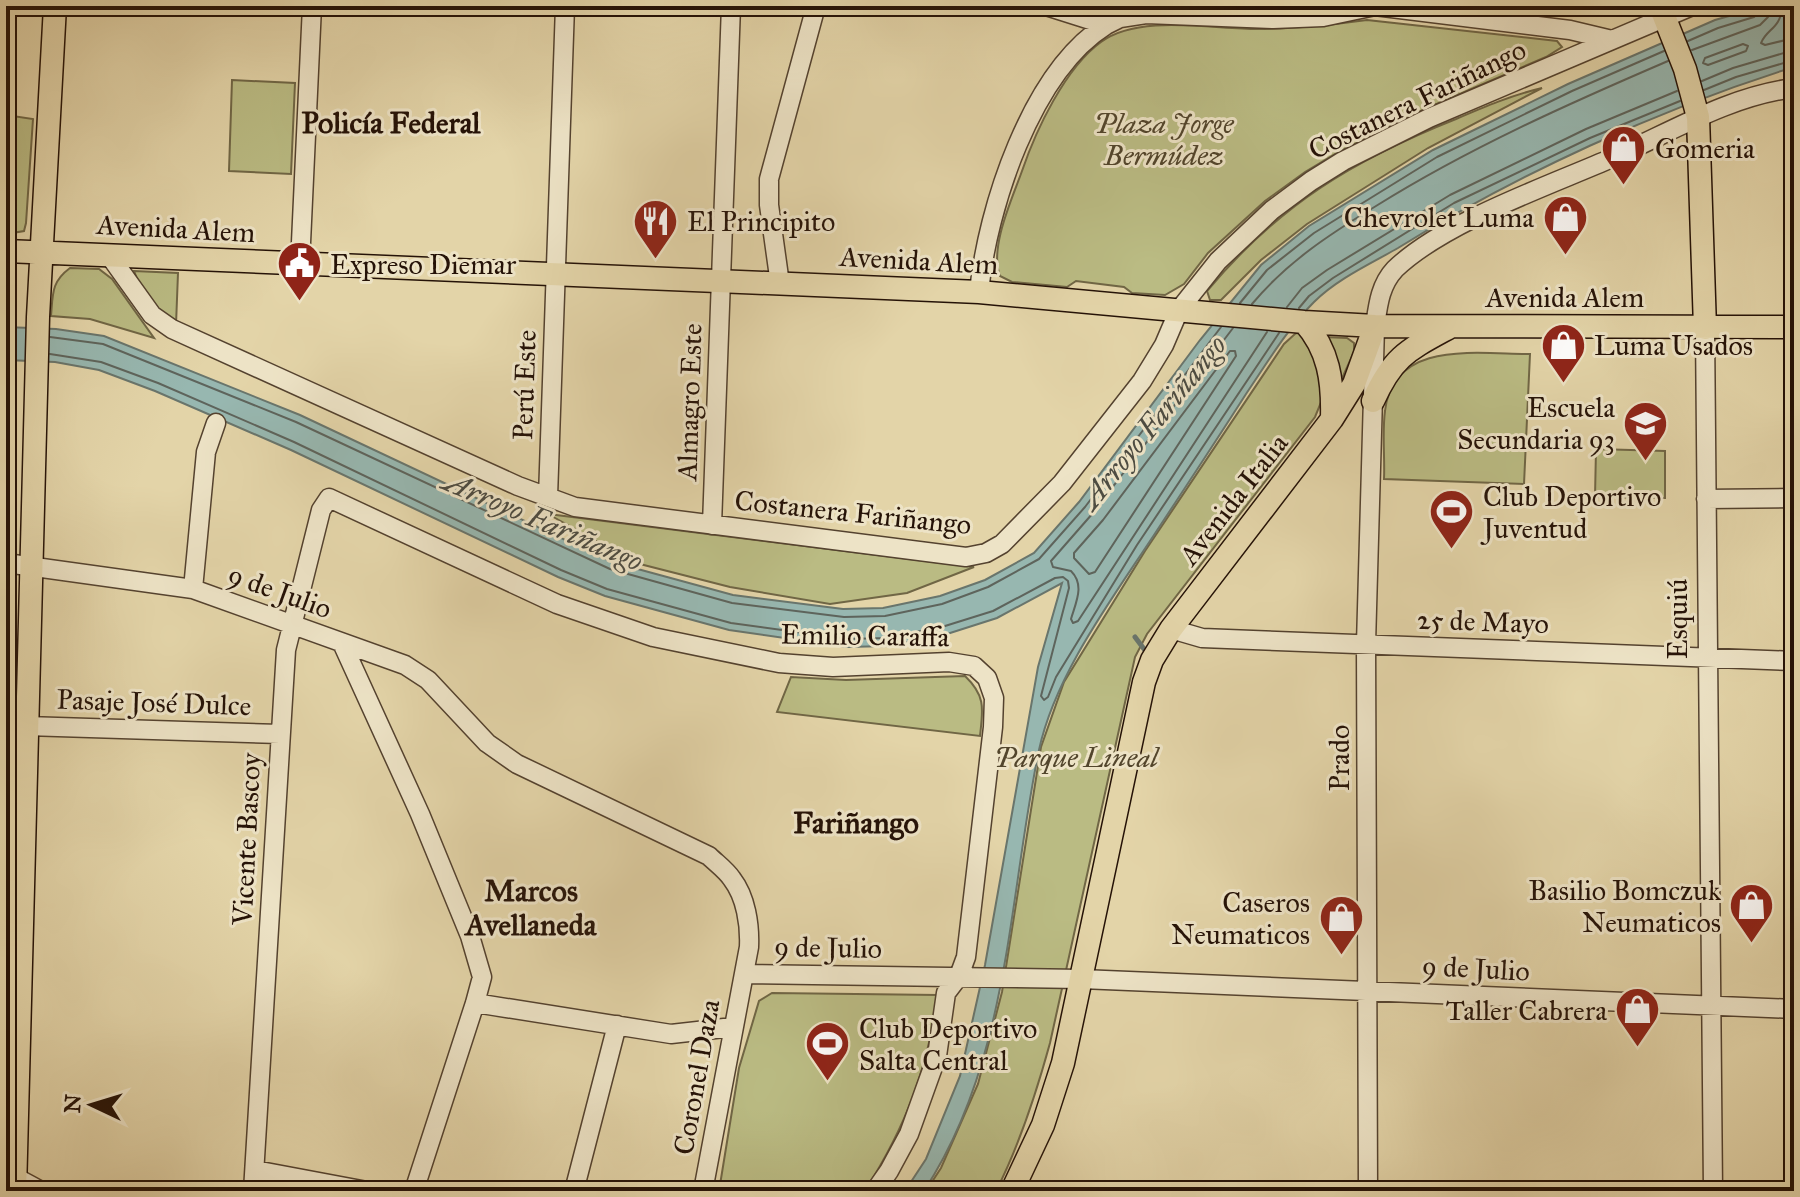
<svg xmlns="http://www.w3.org/2000/svg" width="1800" height="1197" font-family="'IM FELL Great Primer',serif">
<rect width="100%" height="100%" fill="#e3d4a8"/>
<filter id="stains"><feTurbulence type="fractalNoise" baseFrequency=".0025" numOctaves="4"/><feColorMatrix values="0 0 0 0 .2 0 0 0 0 .09 0 0 0 0 .02 0 0 0 .5 -.17"/></filter>
<radialGradient id="worn" r=".72"><stop offset=".6" stop-color="#630" stop-opacity="0"/><stop offset="1" stop-color="#630" stop-opacity=".3"/></radialGradient>
<!-- green -->
<path fill="#babb83" stroke="#706645" stroke-width="2" d="M1367 20 1557 41 1562 47 1546 57 1425 109 1337 153 1305 172 1265 201 1208 253 1184 284 1165 295 1132 293 1124 287 1076 281 1067 287 1012 282 1000 276C989 248 1012 199 1022 171 1036 130 1065 68 1101 42 1139 14 1212 29 1257 29 1294 29 1330 25 1367 20Z
M232 80 295 83 291 174 229 171Z
M1542 88 1428 148 1307 224 1261 260 1221 300H1210L1207 291C1279 205 1353 160 1456 119 1484 107 1512 95 1542 88Z
M6 115 33 119 26 223 24 231 6 234Z
M70 268 99 269 112 279 154 338 90 319 51 316C53 294 51 282 70 268Z
M134 271 178 273 176 325C157 310 142 294 134 271Z
M1296 333 1305 335 1317 348 1322 400 1315 417 1147 634 1135 657 1050 1043C1036 1094 1020 1144 996 1191H926L941 1168 978 1084 1002 992 1041 747 1064 682 1145 551 1284 344Z
M1324 337 1347 338 1354 343V352L1339 385Z
M1530 354 1524 484 1384 479C1385 457 1382 433 1385 411 1393 339 1478 354 1530 354Z
M1596 449 1665 451V498L1595 497Z
M548 514 974 567 907 593 830 604 730 587 636 563Z
M965 676C986 696 983 709 980 736L777 712 791 677 846 680Z
M772 993 938 995C927 1071 906 1126 865 1191H719L739 1068 759 1001Z"/>
<!-- water -->
<path fill="#97b7b0" stroke="#69756c" stroke-width="2" d="M1764 6H1794V67C1659 109 1518 174 1398 248 1370 264 1337 279 1314 302 1288 328 1267 363 1246 394 1216 441 1185 488 1154 535 1112 599 1055 675 1039 750 1008 899 1010 1060 924 1191H905L926 1159 960 1076 985 965 1038 667 1062 583 997 618 947 634 888 646 847 647 729 630 605 596 558 577 291 450 155 391 99 370 55 362 6 360V327L56 329 104 336 300 415 612 562 733 595 843 609 883 608 940 596 985 580 1034 553 1079 502 1200 340 1261 265 1309 226 1433 150 1568 84 1715 20Z"/>
<g fill="none" stroke-linecap="round" stroke-linejoin="round">
<!-- shore -->
<path stroke="#5e645c" stroke-width="2" d="M1782 6C1781 29 1767 28 1761 43L1765 45 1794 38
M1688 41 1718 28 1754 17 1759 12 1760 6
M1743 44 1748 46 1746 51 1708 65 1703 63 1705 58Z
M1692 50 1760 25 1768 17 1770 6
M1702 81 1733 68 1794 50
M1704 90 1736 77 1794 60
M1240 303 1267 270 1314 233 1437 157 1572 91 1664 51
M1252 304C1287 262 1330 234 1376 206 1469 148 1568 104 1668 61
M1287 307 1302 288 1327 270 1450 195 1586 129 1677 91
M1299 308 1309 296 1333 278 1454 203 1590 138 1680 101
M1233 328 1093 513 1051 561 1053 567 1071 571C1085 585 1076 602 1071 619L1073 623 1078 621 1267 332
M50 337 103 344 296 422 610 569 732 603 844 617 885 616 942 604 988 587 1039 559 1085 507 1221 327
M1230 351H1235L1236 356 1095 572 1089 574 1074 558V553L1103 520Z
M50 354 101 362 158 383 294 442 561 570 607 589 731 623 847 639 887 638 945 626 993 611 1055 578 1063 577 1068 581 1069 588 1041 696 1044 700 1048 697 1056 677 1137 545 1279 333"/>
<!-- stream -->
<path stroke="#69756c" stroke-width="5" d="M1135 637 1147 653"/>
<defs>
<path id="minor" d="M1046 6 1106 25 1120 18 1146 14 1273 19 1323 17 1375 6 1570 30 1612 40
M109 255 152 315 172 329 518 486 575 507 966 557 986 553 1002 544 1062 483 1142 381 1164 345 1179 310 1218 261 1272 210 1311 181 1343 161 1429 118 1692 6
M300 264 312 6
M780 284 769 205V179L816 6
M979 292C987 209 1031 72 1106 25
M1705 328 1713 1191
M548 497 565 6
M1706 499 1794 498
M712 525 731 6
M6 563 193 589 405 665 428 680 487 743 517 764 709 856C716 863 726 870 732 879 746 897 750 925 749 947L703 1191
M193 589 206 452 216 423
M1171 629 1202 638 1794 661
M342 643 420 814 470 936 482 977 475 1003 414 1191
M26 726 280 734
M744 974 1081 979 1794 1009
M475 1003 671 1034 733 1027
M255 1170 367 1191
M15 1177 41 1191
M253 1191 286 650 321 510 329 498 557 604 653 637 779 663 833 667 949 662 974 666 987 678 994 698 993 727 966 957 959 976 946 993 937 1056 909 1134 889 1171 875 1191
M574 1191 617 1025
M1368 1191 1366 644 1375 326C1378 305 1380 285 1395 269 1444 222 1548 186 1612 158 1671 132 1729 96 1794 88"/>
<path id="major" d="M1660 6 1685 69 1698 117 1705 328
M6 251 979 292 1304 322 1375 326 1794 327
M1304 322C1329 350 1333 381 1332 418
M1373 401C1393 356 1408 350 1450 327
M15 1191 38 317 55 6
M1012 1191 1043 1125 1063 1063 1144 682 1152 660 1171 629 1332 419 1354 384 1375 326"/>
</defs>
<!-- minor casing -->
<use href="#minor" stroke="#54422f" stroke-width="21"/>
<!-- major casing -->
<use href="#major" stroke="#251207" stroke-width="25"/>
<!-- minor -->
<use href="#minor" stroke="#ede3c6" stroke-width="18"/>
<!-- major -->
<use href="#major" stroke="#e3d4a8" stroke-width="22"/>
</g>
<!-- icons -->
<defs>
<symbol id="shop-pin" viewBox="-11 -11 22 30"><path d="M0 17L-7.5 6A9.5 9.5 0 1 1 7.5 6Z" fill="#8f2418" stroke="#ede3c6"/><path d="M-5-2.5h2.3a2.7 3.5 0 0 1 5.4 0H5L5.5 6h-11ZM-1.5-2.5h3a1.5 2.3 0 0 0-3 0Z" fill="#fff"/></symbol>
<symbol id="restaurant-pin" viewBox="-11 -11 22 30"><path d="M0 17L-7.5 6A9.5 9.5 0 1 1 7.5 6Z" fill="#8f2418" stroke="#ede3c6"/><path d="M-5-6h1v4h1v-4h1v4h1v-4h1v5L-1.5 .5V6h-2V.5L-5-1ZM5-6V6H3V1.5H1.5Q1.5-4 5-6Z" fill="#fff"/></symbol>
<symbol id="civic-pin" viewBox="-11 -11 22 30"><path d="M0 17L-7.5 6A9.5 9.5 0 1 1 7.5 6Z" fill="#8f2418" stroke="#ede3c6"/><path d="M-.6-6.5H3V-4.5H.6V-3L4-1V1h2V6H-6V1h2V-1L-.6-3ZM-1.2 2.5V6h2.4V2.5Z" fill="#fff"/></symbol>
<symbol id="school-pin" viewBox="-11 -11 22 30"><path d="M0 17L-7.5 6A9.5 9.5 0 1 1 7.5 6Z" fill="#8f2418" stroke="#ede3c6"/><path d="M0-5L7-2L0 1L-7-2ZM-4 1L0 2.5L4 1V4Q0 6-4 4Z" fill="#fff"/></symbol>
<symbol id="stadium-pin" viewBox="-11 -11 22 30"><path d="M0 17L-7.5 6A9.5 9.5 0 1 1 7.5 6Z" fill="#8f2418" stroke="#ede3c6"/><path d="M0-5a6.5 5 0 1 0 0 10a6.5 5 0 1 0 0-10ZM-3.5-1.8h7v3.6h-7Z" fill="#fff"/></symbol>
</defs>
<g fill-rule="evenodd">
<use href="#shop-pin" x="1598" y="122" width="51" height="69"/>
<use href="#shop-pin" x="1540" y="192" width="51" height="69"/>
<use href="#restaurant-pin" x="630" y="196" width="51" height="69"/>
<use href="#civic-pin" x="274" y="238" width="51" height="69"/>
<use href="#shop-pin" x="1538" y="320" width="51" height="69"/>
<use href="#school-pin" x="1620" y="398" width="51" height="69"/>
<use href="#stadium-pin" x="1426" y="486" width="51" height="69"/>
<use href="#shop-pin" x="1726" y="880" width="51" height="69"/>
<use href="#shop-pin" x="1316" y="892" width="51" height="69"/>
<use href="#shop-pin" x="1612" y="984" width="51" height="69"/>
<use href="#stadium-pin" x="802" y="1018" width="51" height="69"/>
</g>
<g text-anchor="middle" stroke-width="6" stroke-linejoin="round" paint-order="stroke">
<!-- street labels -->
<g font-size="28" fill="#251207" stroke="#ede3c6">
<text transform="translate(1417 99) rotate(-26)" y="10">Costanera Fariñango</text>
<text transform="translate(176 228) rotate(3)" y="10">Avenida Alem</text>
<text transform="translate(919 260) rotate(3)" y="10">Avenida Alem</text>
<text x="1565" y="307">Avenida Alem</text>
<text transform="translate(524 385) rotate(-88)" y="10">Perú Este</text>
<text transform="translate(689 402) rotate(-88)" y="10">Almagro Este</text>
<text transform="translate(1233 499) rotate(-52)" y="10">Avenida Italia</text>
<text transform="translate(853 512) rotate(6)" y="10">Costanera Fariñango</text>
<text transform="translate(280 591) rotate(20)" y="10">9 de Julio</text>
<text transform="translate(1677 619) rotate(-90)" y="10">Esquiú</text>
<text transform="translate(1483 621) rotate(2)" y="10">25 de Mayo</text>
<text transform="translate(865 635) rotate(1)" y="10">Emilio Caraffa</text>
<text transform="translate(154 702) rotate(2)" y="10">Pasaje José Dulce</text>
<text transform="translate(1339 758) rotate(-90)" y="10">Prado</text>
<text transform="translate(246 839) rotate(-87)" y="10">Vicente Bascoy</text>
<text transform="translate(828 947) rotate(1)" y="10">9 de Julio</text>
<text transform="translate(1476 968) rotate(3)" y="10">9 de Julio</text>
<text transform="translate(696 1077) rotate(-80)" y="10">Coronel Daza</text>
</g>
<!-- park labels -->
<g font-size="28" font-style="italic" fill="#52452c" stroke="#ede3c6">
<text x="1164" y="133">Plaza Jorge<tspan x="1164" dy="32">Bermúdez</tspan></text>
<text x="1076" y="767">Parque Lineal</text>
</g>
<!-- poi labels -->
<g font-size="28" fill="#251207" stroke="#ede3c6" text-anchor="start">
<text x="1655" y="158">Gomeria</text>
<text x="1534" y="227" text-anchor="end">Chevrolet Luma</text>
<text x="687" y="231">El Principito</text>
<text x="330" y="274">Expreso Diemar</text>
<text x="1594" y="355">Luma Usados</text>
<text x="1615" y="417" text-anchor="end">Escuela<tspan x="1615" dy="32">Secundaria 93</tspan></text>
<text x="1483" y="506">Club Deportivo<tspan x="1483" dy="32">Juventud</tspan></text>
<text x="1721" y="900" text-anchor="end">Basilio Bomczuk<tspan x="1721" dy="32">Neumaticos</tspan></text>
<text x="1310" y="912" text-anchor="end">Caseros<tspan x="1310" dy="32">Neumaticos</tspan></text>
<text x="1607" y="1020" text-anchor="end">Taller Cabrera</text>
<text x="859" y="1038">Club Deportivo<tspan x="859" dy="32">Salta Central</tspan></text>
</g>
<!-- neighbourhood labels -->
<g font-size="30" font-weight="bold" fill="#251207" stroke="#ede3c6">
<text x="391" y="133">Policía Federal</text>
<text x="856" y="833">Fariñango</text>
<text x="531" y="901">Marcos<tspan x="531" dy="34">Avellaneda</tspan></text>
</g>
<!-- water labels -->
<g font-size="30" font-style="italic" fill="#4d4c42" stroke="#ede3c6">
<text transform="translate(1153 422) rotate(-51)" y="10">Arroyo Fariñango</text>
<text transform="translate(543 521) rotate(23)" y="10">Arroyo Fariñango</text>
</g>
</g>
<!-- margin -->
<rect width="1800" height="1197" fill="none" stroke="#e3d4a8" stroke-width="32"/>
<rect x="8" y="8" width="1784" height="1181" fill="none" stroke="#251207" stroke-width="4"/>
<rect x="16" y="16" width="1768" height="1165" fill="none" stroke="#251207" stroke-width="2"/>
<!-- north arrow -->
<g transform="translate(92 1105) rotate(274)" stroke="#ede3c6" stroke-width="6" paint-order="stroke">
<path d="M0-6L14 30L0 20L-14 30Z" fill="#251207"/>
<text y="-12" font-size="22" font-weight="bold" text-anchor="middle" fill="#251207">N</text>
</g>
<rect width="100%" height="100%" filter="url(#stains)"/>
<rect width="100%" height="100%" fill="url(#worn)"/>
</svg>
